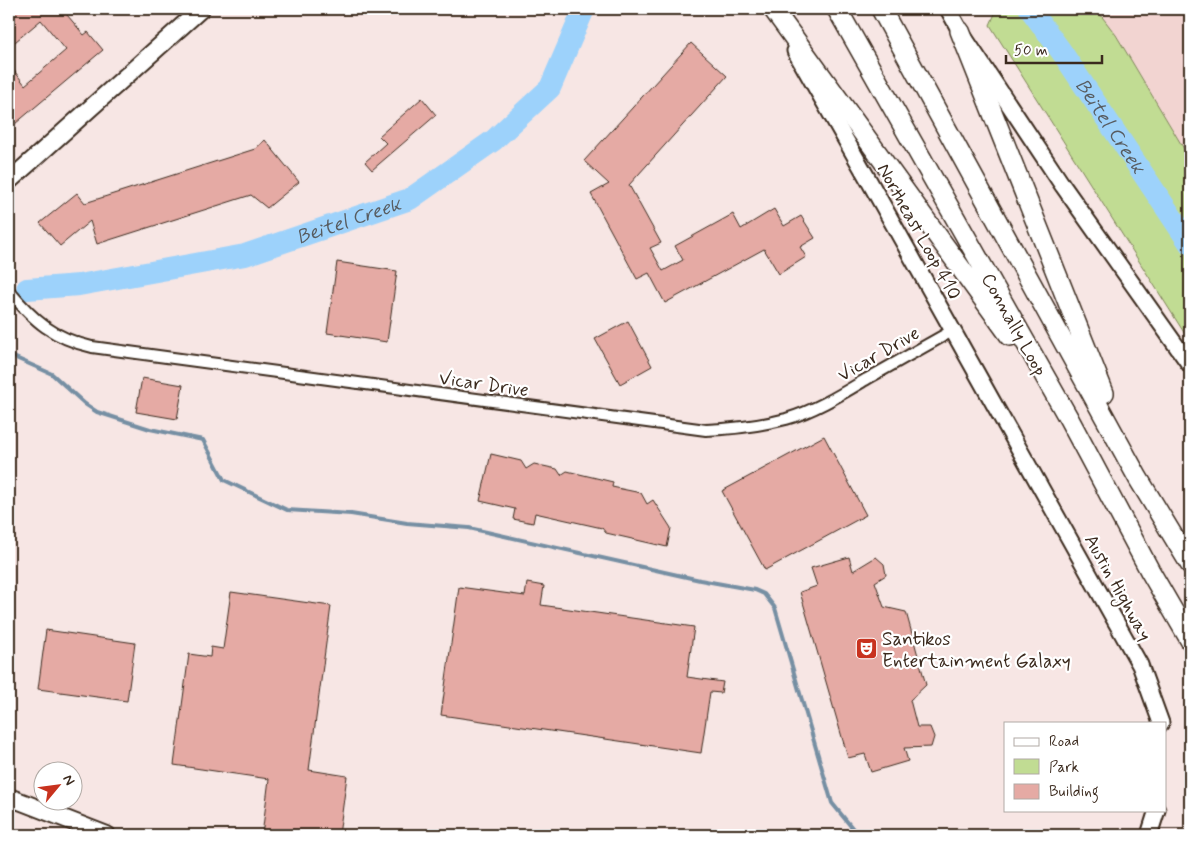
<svg xmlns="http://www.w3.org/2000/svg" width="1199" height="844" font-family="Mynerve,sans-serif">
<rect width="100%" height="100%" fill="#f7e6e4"/>
<filter id="ink" filterUnits="userSpaceOnUse"><feTurbulence type="fractalNoise" baseFrequency=".02" numOctaves="2"/><feDisplacementMap in="SourceGraphic" scale="10" xChannelSelector="R" yChannelSelector="G"/><feConvolveMatrix kernelMatrix="1 2 1 2 8 2 1 2 1" color-interpolation-filters="sRGB"/></filter>
<g filter="url(#ink)">
<!-- built -->
<path fill="#f2d4d1" d="M1096 9H1190V159L1116 35Z"/>
<!-- green -->
<path fill="#c1dc93" stroke="#7e8358" d="M997 9H1096L1116 35 1190 159V342L990 25Z"/>
<g fill="none" stroke-linecap="round" stroke-linejoin="round">
<!-- stream -->
<path stroke="#768fa3" stroke-width="4" d="M9 355 52 374 85 404 97 412 150 429 203 440 224 480 287 510 351 514 407 523 469 528 700 580 755 590 764 594 775 608 832 803 858 835"/>
<!-- river -->
<g stroke="#9dd2fb" stroke-width="22">
<path id="s1" d="M1030 9 1061 51 1190 244"/>
<path id="s2" d="M27 289 79 285 245 255 410 199 494 140 550 88 584 9"/>
</g>
</g>
<!-- building -->
<path fill="#e5aaa4" stroke="#3b2a1e" d="M17 9H62L84 35 88 32 103 50 9 129V64L25 85 66 50 41 20 9 47V16Z
M691 43 727 76 629 185 661 243 650 248 663 271 683 260 675 246 733 214 741 229 774 209 784 226 801 216 815 238 800 247 806 257 779 274 764 249 665 303 649 273 637 279 591 194 609 184 584 161Z
M422 98 436 115 372 170 365 162 386 143 379 136Z
M265 140 299 182 267 208 251 195 97 244 90 221 60 246 40 223 77 193 85 203 255 149Z
M337 262 397 271 387 342 327 333Z
M628 321 652 366 620 384 595 339Z
M142 378 183 385 177 419 136 412Z
M824 436 866 515 765 570 722 491Z
M491 454 521 461 526 469 534 464 557 469 561 475 567 471 613 482 612 487 641 493 647 504 653 500 671 528 667 547 606 533 602 528 535 513 533 523 513 519 515 509 480 501Z
M849 557 853 571 876 557 884 564 886 575 875 582 884 607 906 612 926 685 910 700 917 727H930L934 737 931 747 904 748 908 761 871 772 865 754 848 758 800 592 817 586 811 568Z
M527 583 544 586 541 605 694 627 687 677 723 682 721 693 710 692 701 753 441 715 459 587 525 596Z
M231 592 331 606 309 770 347 776 339 835H262L269 779 174 765 189 654 210 657 211 647 223 649Z
M46 630 135 643 127 701 38 689Z"/>
<g fill="none" stroke-linecap="round" stroke-linejoin="round">
<defs>
<path id="street" d="M9 291C34 321 53 338 92 347L706 430C733 429 759 426 786 419 814 411 840 395 865 380 894 364 923 347 952 331"/>
<path id="secondary" d="M948 9 960 31 1063 186 1190 365
M795 51 868 179 1140 665 1161 723
M1149 835 1157 810"/>
<path id="primary" d="M9 181 201 9
M9 797 107 835"/>
<path id="highway" d="M773 9 1010 336
M837 9 1069 419 1150 571 1190 640
M881 9 1138 478 1190 564
M960 31 1104 393"/>
</defs>
<!-- street casing -->
<use href="#street" stroke="#3b2a1e" stroke-width="14"/>
<!-- secondary casing -->
<use href="#secondary" stroke="#3b2a1e" stroke-width="19"/>
<!-- primary casing -->
<use href="#primary" stroke="#3b2a1e" stroke-width="20"/>
<!-- highway casing -->
<use href="#highway" stroke="#3b2a1e" stroke-width="22"/>
<!-- street -->
<use href="#street" stroke="#fff" stroke-width="10"/>
<!-- secondary -->
<use href="#secondary" stroke="#fff" stroke-width="15"/>
<!-- primary -->
<use href="#primary" stroke="#fff" stroke-width="16"/>
<!-- highway -->
<use href="#highway" stroke="#fff" stroke-width="19"/>
</g>
</g>
<!-- icons -->
<defs>
<symbol id="theatre-square" viewBox="-11 -11 22 22"><rect x="-9" y="-9" width="18" height="18" rx="4" fill="#c8321e" stroke="#fff"/><path d="M-5-5.5Q0-4 5-5.5V0Q5 5 0 6Q-5 5-5 0ZM-3.3-2.5H-1v1.5H-3.3ZM1-2.5H3.3v1.5H1ZM-2.8 1Q0 5.5 2.8 1Z" fill="#fff"/></symbol>
</defs>
<g fill-rule="evenodd">
<use href="#theatre-square" x="854" y="636" width="25" height="25"/>
</g>
<g text-anchor="middle" stroke-width="4.5" stroke-linejoin="round" paint-order="stroke">
<!-- street labels -->
<g font-size="19" fill="#3b2a1e" stroke="#fff">
<text transform="translate(920 231) rotate(61)" y="7">Northeast Loop 410</text>
<text transform="translate(1015 324) rotate(61)" y="7">Connally Loop</text>
<text transform="translate(878 353) rotate(-30)" y="7">Vicar Drive</text>
<text transform="translate(484 383) rotate(8)" y="7">Vicar Drive</text>
<text transform="translate(1119 587) rotate(61)" y="7">Austin Highway</text>
</g>
<!-- poi labels -->
<g font-size="19" fill="#3b2a1e" stroke="#fff" text-anchor="start">
<text x="882" y="645">Santikos<tspan x="882" dy="22">Entertainment Galaxy</tspan></text>
</g>
<!-- water labels -->
<g font-size="20" font-style="italic" fill="#585c60" stroke="#fff">
<text dy="7" stroke="none"><textPath href="#s1" startOffset="142">Beitel Creek</textPath></text>
<text dy="7" stroke="none"><textPath href="#s2" startOffset="330">Beitel Creek</textPath></text>
</g>
</g>
<!-- margin -->
<rect width="1199" height="844" fill="none" stroke="#fff" stroke-width="30"/>
<rect x="15" y="15" width="1169" height="814" fill="none" stroke="#3b2a1e" stroke-width="2" filter="url(#ink)"/>
<!-- legend -->
<rect x="1004" y="722" width="162" height="90" fill="#ffffff" stroke="#b1aaa5"/>
<rect x="1014" y="738" width="25" height="8" fill="#ffffff" stroke="#b1aaa5"/>
<text x="1049" y="746" font-size="15" fill="#3b2a1e">Road</text>
<rect x="1014" y="759" width="25" height="15" fill="#c1dc93" stroke="#b1aaa5"/>
<text x="1049" y="772" font-size="15" fill="#3b2a1e">Park</text>
<rect x="1014" y="784" width="25" height="15" fill="#e5aaa4" stroke="#b1aaa5"/>
<text x="1049" y="796" font-size="15" fill="#3b2a1e">Building</text>
<!-- north arrow -->
<g transform="translate(58 786) rotate(61)"><circle r="24" fill="#ffffff" stroke="#b1aaa5"/>
<path d="M0-4L9 19L0 12L-9 19Z" fill="#c8321e"/>
<text y="-8" font-size="14" font-weight="bold" text-anchor="middle" fill="#3b2a1e">N</text>
</g>
<!-- scale -->
<path d="M1006 55v8h96v-8" fill="none" stroke="#3b2a1e" stroke-width="2.5"/>
<text x="1014" y="55" font-size="15" fill="#3b2a1e" stroke="#ffffff" stroke-width="4" paint-order="stroke">50 m</text>
</svg>
